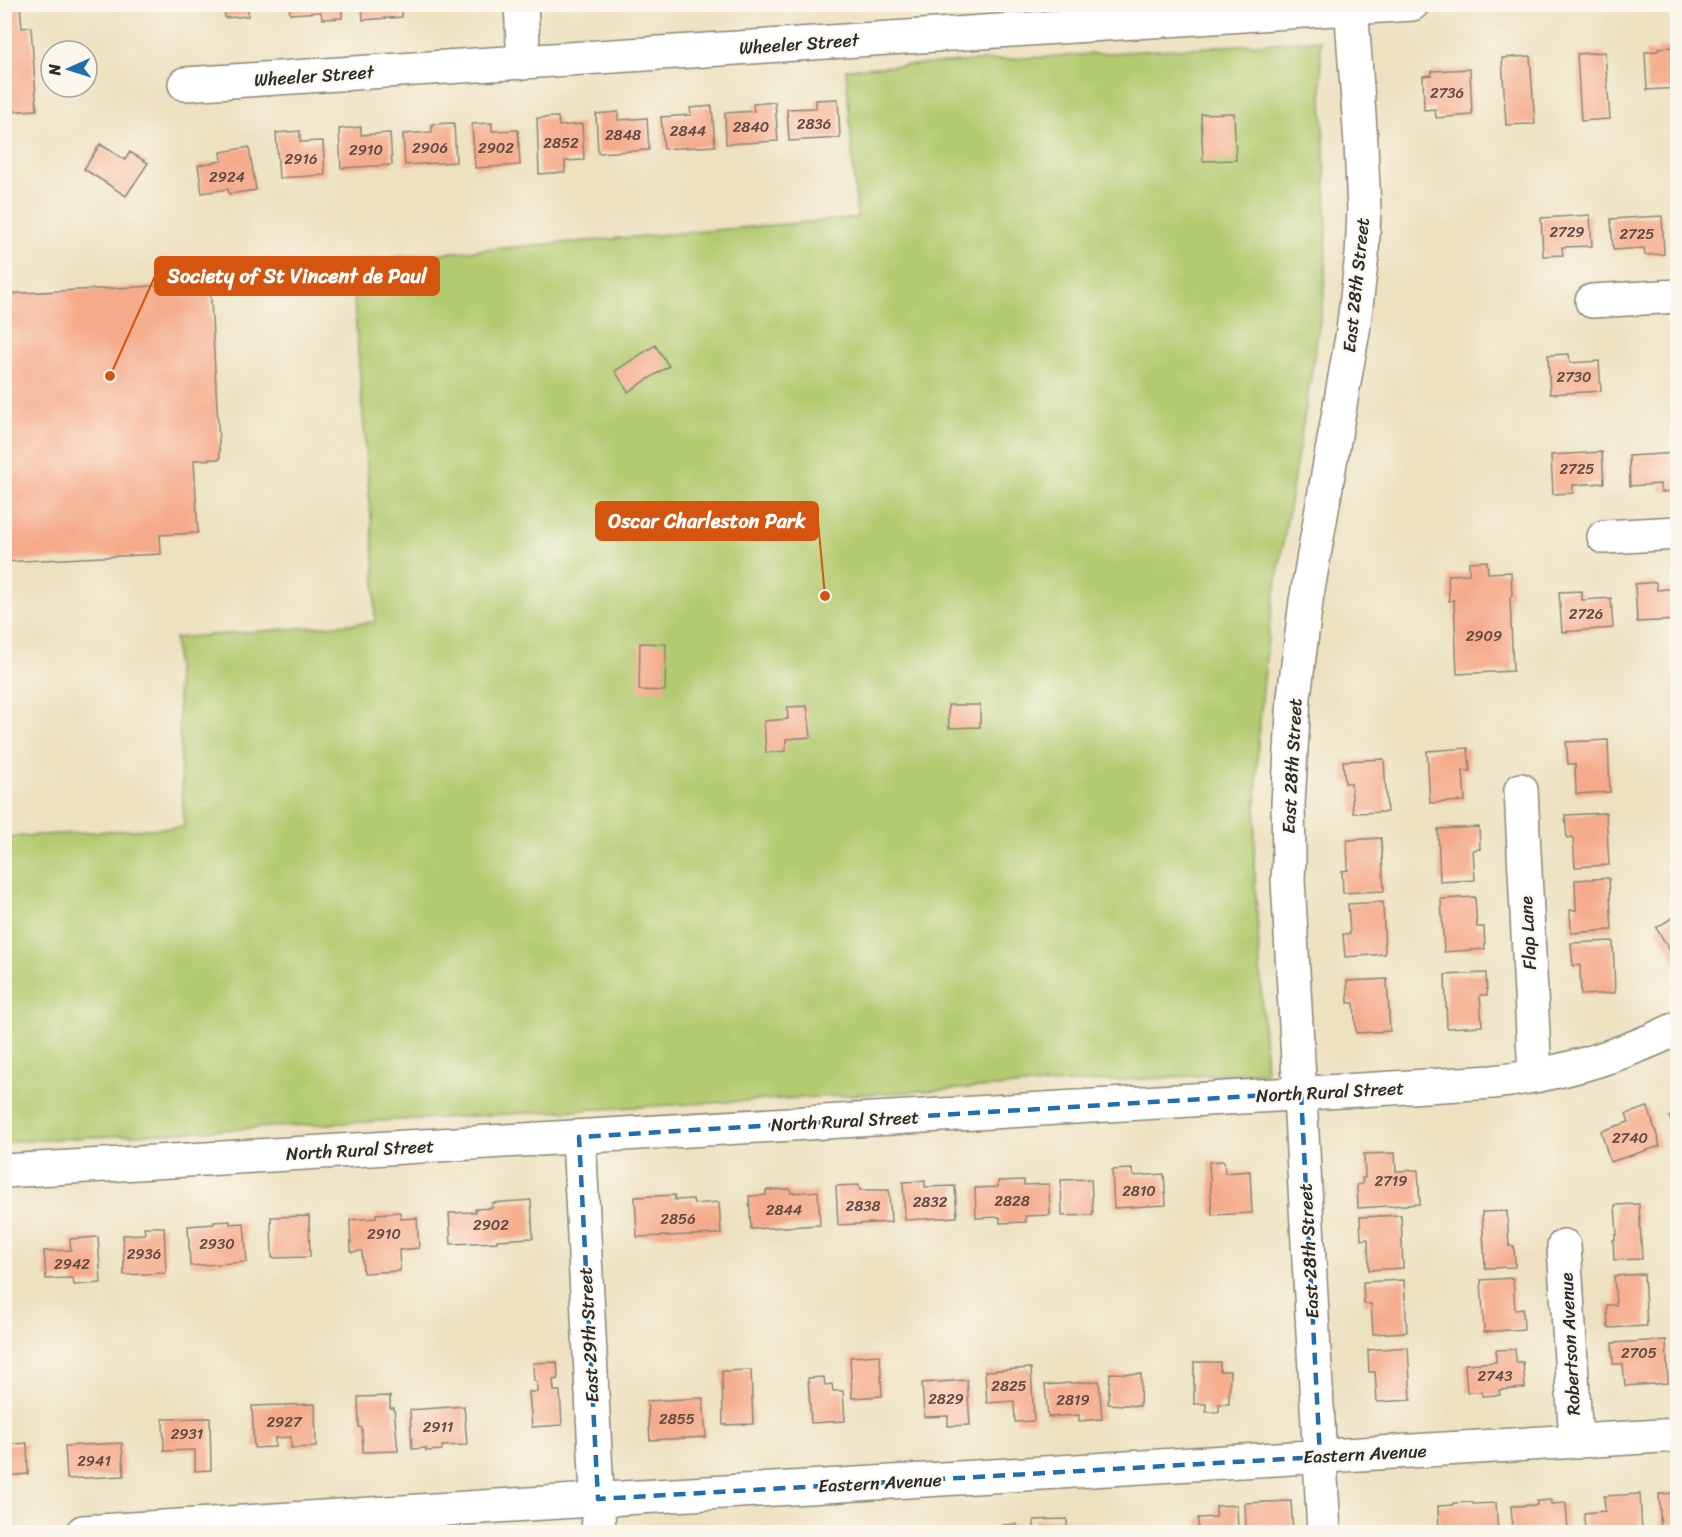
<svg xmlns="http://www.w3.org/2000/svg" width="1682" height="1537" font-family="Sriracha,sans-serif">
<rect width="100%" height="100%" fill="#fbf7ec"/>
<filter id="ink" filterUnits="userSpaceOnUse"><feTurbulence type="fractalNoise" baseFrequency=".0167" numOctaves="2"/><feDisplacementMap in="SourceGraphic" scale="12" xChannelSelector="R" yChannelSelector="G"/><feConvolveMatrix kernelMatrix="1 2 1 2 8 2 1 2 1" color-interpolation-filters="sRGB"/></filter>
<filter id="wash" filterUnits="userSpaceOnUse"><feTurbulence type="fractalNoise" baseFrequency=".008" numOctaves="4" result="noise"/><feDisplacementMap in="SourceGraphic" scale="24" xChannelSelector="R" yChannelSelector="G"/><feGaussianBlur stdDeviation="1.35" result="paint"/><feColorMatrix in="noise" values="0 0 0 0 0 0 0 0 0 0 0 0 0 0 0 0 0 1.4 0 .05"/><feComposite in="paint" operator="in"/></filter>
<g filter="url(#wash)">
<rect width="100%" height="100%" fill="#ede1c0"/>
<!-- green -->
<path fill="#b3ca6f" stroke="#6f7a4d" stroke-width="1.5" d="M1320 40 1327 230 1324 297 1269 628 1258 741 1254 863 1266 1072 5 1142V837L184 827 175 638 375 622V570L351 261 857 218 846 69Z"/>
<g id="blocks">
<!-- building -->
<path fill="#f5ab8b" d="M4 4H20L22 28 31 27 37 110 4 112Z
M224 4H272V6L248 8V16L225 18Z
M289 4H342V18L322 19 321 12 290 14Z
M362 5H401L402 17 363 20Z
M1672 47V50H1678V88L1647 90 1645 52 1658 51V48Z
M1605 52 1610 119 1581 121 1577 54Z
M1530 56 1535 124 1506 125 1502 58Z
M1470 69 1472 115 1436 118 1435 109 1424 110 1423 76 1432 75V71Z
M838 99 840 138 789 141 787 109 816 108V100Z
M775 102 778 141 726 144 725 113 754 111 753 104Z
M712 106 715 146 664 149 661 117 691 115 690 108Z
M618 112V120L647 118 649 150 598 153 596 114Z
M1234 113 1236 160 1203 161 1201 114Z
M558 117 559 126 582 124 584 160 565 161V172L539 174 537 118Z
M454 123 456 162 405 165 403 134 432 132V124Z
M492 123V131L518 130 520 165 475 168 472 124Z
M361 127V135L390 133 392 165 341 168 339 129Z
M300 131V142L323 141 325 175 279 178 276 133Z
M100 144 125 160 130 152 148 163 126 196 84 169Z
M249 147 256 190 229 194 228 189 202 193 198 165 222 161 221 152Z
M1590 215 1592 246 1562 247 1563 255 1543 256 1541 218Z
M1662 216 1664 254 1645 255 1644 248 1613 250 1611 219Z
M210 283 220 459 194 460 198 533 160 535 161 554 4 562V294Z
M655 345 669 366 628 392 615 371Z
M1569 354 1570 363 1599 361 1601 391 1550 394 1548 355Z
M1602 452 1604 483 1573 485V493L1553 494 1551 455Z
M1678 453V491L1661 492 1660 484 1630 486 1629 456Z
M1487 561 1488 573 1511 572 1512 596 1510 597 1513 671 1457 674 1454 600 1449 601 1448 575 1469 574V562Z
M1656 582 1657 590 1678 588V620L1637 622 1635 584Z
M1582 591V600L1611 598 1613 628 1562 632 1559 592Z
M640 643 666 644 665 691 639 690Z
M948 705H980V727L949 728Z
M807 706 811 737 786 739V751L766 753 764 721 788 719 787 707Z
M1608 740 1610 792 1576 794 1575 764H1568L1566 742Z
M1468 748 1470 771H1463L1465 801 1430 803 1427 751Z
M1384 759 1387 812 1353 813 1351 783H1345L1343 761Z
M1606 813 1609 865 1575 867 1573 837 1567 838 1565 815Z
M1479 827 1480 849 1473 850 1475 880 1440 882 1438 829Z
M1381 838 1384 891 1343 893 1342 871 1348 870 1347 840Z
M1609 878 1612 930 1571 933 1570 910H1576L1575 880Z
M1475 897 1477 927H1484L1485 949 1444 952 1441 899Z
M1383 902 1385 954 1345 957 1343 934H1350L1348 904Z
M1678 914V963L1656 928Z
M1613 941 1615 993 1581 995 1580 965 1573 966 1571 943Z
M1486 973 1487 995H1480L1482 1026 1447 1028 1445 975Z
M1387 979 1390 1031 1356 1033 1354 1003H1348L1347 981Z
M1648 1107 1660 1146 1610 1162 1601 1131 1629 1122 1626 1114Z
M1678 1113V1135L1669 1117Z
M1395 1153 1396 1171 1418 1170 1420 1204 1358 1208 1357 1185 1363 1184 1362 1178H1365L1364 1154Z
M1224 1161 1225 1173 1250 1171 1252 1213 1212 1215 1209 1162Z
M1132 1169 1133 1176 1164 1174 1166 1205 1114 1208 1112 1170Z
M1091 1179 1093 1215 1062 1216 1061 1180Z
M1024 1180V1185L1049 1184 1050 1215 1025 1216 1026 1222 1000 1223V1217L976 1218 975 1188 998 1187V1181Z
M925 1181V1187L955 1186 957 1217 905 1220 903 1182Z
M859 1185 860 1190H889L891 1222 838 1225 836 1186Z
M790 1189 791 1193 818 1191 820 1225 751 1229 749 1196 766 1195V1190Z
M675 1195V1200L693 1199 694 1204 719 1202 721 1234 637 1237 635 1197Z
M531 1200 533 1238 497 1240V1242L451 1244 449 1213 475 1212V1209L492 1208V1203Z
M1639 1204 1642 1259 1614 1260 1613 1240H1615V1235H1617L1615 1205Z
M1507 1211 1509 1246H1514L1515 1267 1485 1268 1482 1212Z
M400 1212 401 1219 417 1218 419 1248 399 1250 400 1271 363 1273 362 1251 351 1252 350 1220 376 1218V1214Z
M1401 1215 1403 1268 1369 1270 1368 1239 1361 1240 1360 1217Z
M309 1216 310 1257 272 1258 271 1217Z
M230 1221V1224L244 1223 247 1262 190 1266 188 1226 214 1224V1222Z
M144 1227H164L166 1273 124 1275 123 1235 145 1234Z
M98 1237 101 1283 74 1285 73 1278 46 1279 44 1251 71 1250 70 1239Z
M1644 1274 1647 1326 1608 1328 1607 1305H1616L1614 1276Z
M1513 1278 1515 1310 1523 1309 1524 1329 1484 1332 1481 1280Z
M1404 1280 1407 1332 1373 1334 1371 1304H1364L1363 1282Z
M1666 1340 1668 1383 1625 1386 1623 1364H1613L1612 1343Z
M1408 1347 1411 1400 1377 1402 1375 1372H1369L1368 1350Z
M1515 1349 1516 1362H1523L1525 1388 1499 1390 1500 1395 1482 1396V1392H1467L1465 1364 1496 1362V1350Z
M880 1355 882 1396 852 1398 850 1357Z
M557 1362 558 1379 553 1380 554 1391H560L562 1425 532 1427 529 1392H537V1381H534L533 1363Z
M1194 1362H1220V1371H1230L1229 1404H1219V1412H1206V1404H1194Z
M1031 1368 1034 1421 1015 1422 1014 1401 987 1403 985 1371Z
M751 1370 753 1424 723 1425 722 1371Z
M1110 1373 1141 1374 1140 1406 1108 1404Z
M824 1377 825 1385 832 1384 833 1391H843L845 1421 811 1423 808 1378Z
M967 1380 970 1425 948 1426V1416L924 1417 922 1383Z
M1099 1381 1102 1419 1079 1421V1415L1048 1417 1045 1385Z
M390 1396V1408H394L398 1451 363 1452 362 1428 359 1427 358 1397Z
M703 1398 706 1437 650 1440 647 1401Z
M315 1404 316 1447 291 1448V1437L275 1438V1447L254 1448 252 1406Z
M464 1406 467 1445 442 1446V1450L426 1451V1448L412 1449 410 1410Z
M210 1418 211 1470 195 1471V1450L164 1451 163 1419Z
M27 1443 28 1474 4 1476V1445Z
M122 1443 124 1476 67 1479 65 1446Z
M1676 1493 1678 1532H1661L1659 1494Z
M1640 1494 1642 1532H1585L1584 1513 1605 1511 1604 1496Z
M1551 1500V1504L1566 1503 1568 1532H1513L1511 1506 1537 1505V1501Z
M1291 1501 1293 1532H1246L1245 1503Z
M1473 1502V1504L1496 1503 1498 1532H1439L1438 1506 1453 1505V1503Z
M1237 1505 1238 1532H1198V1518L1216 1517V1506Z
M1067 1519V1532H1034V1520Z
M1017 1524 1018 1532H1003V1525Z"/>
</g>
</g>
<g filter="url(#ink)">
<use href="#blocks" fill-opacity="0" stroke="#8c8676" stroke-width="1.5"/>
<g fill="none" stroke-linecap="round" stroke-linejoin="round">
<defs>
<path id="minor" d="M521 4 524 63
M185 84 1412 4
M1592 301 1678 296
M1604 537 1678 533
M1521 790 1535 1076
M579 1137 599 1532
M4 1171 1493 1082C1558 1075 1619 1057 1678 1028
M1564 1246 1576 1442
M83 1532 623 1498 1678 1435
M1324 1532 1288 880 1289 859 1288 805 1294 697 1306 601 1353 331 1362 255 1364 211 1361 144 1351 4"/>
</defs>
<!-- minor casing -->
<use href="#minor" stroke="#8c8676" stroke-width="36"/>
<!-- minor -->
<use href="#minor" stroke="#fff" stroke-width="33"/>
</g>
</g>
<!-- marked area -->
<path fill="none" stroke="#1f6fb2" stroke-width="4.5" stroke-dasharray="12 8" stroke-linejoin="round" d="M1301 1093 1320 1457 598 1499 579 1137Z"/>
<g text-anchor="middle" stroke-width="4.5" stroke-linejoin="round" paint-order="stroke">
<!-- number labels -->
<g font-size="15" fill="#5e4b43">
<text x="1447" y="98">2736</text>
<text x="814" y="129">2836</text>
<text x="751" y="132">2840</text>
<text x="688" y="136">2844</text>
<text x="623" y="140">2848</text>
<text x="561" y="148">2852</text>
<text x="430" y="153">2906</text>
<text x="496" y="153">2902</text>
<text x="366" y="155">2910</text>
<text x="301" y="164">2916</text>
<text x="227" y="182">2924</text>
<text x="1567" y="237">2729</text>
<text x="1637" y="239">2725</text>
<text x="1574" y="382">2730</text>
<text x="1577" y="474">2725</text>
<text x="1586" y="619">2726</text>
<text x="1484" y="641">2909</text>
<text x="1630" y="1143">2740</text>
<text x="1391" y="1186">2719</text>
<text x="1139" y="1196">2810</text>
<text x="1012" y="1206">2828</text>
<text x="930" y="1207">2832</text>
<text x="863" y="1211">2838</text>
<text x="784" y="1215">2844</text>
<text x="678" y="1224">2856</text>
<text x="491" y="1230">2902</text>
<text x="384" y="1239">2910</text>
<text x="217" y="1249">2930</text>
<text x="144" y="1259">2936</text>
<text x="72" y="1269">2942</text>
<text x="1639" y="1358">2705</text>
<text x="1495" y="1381">2743</text>
<text x="1009" y="1391">2825</text>
<text x="946" y="1404">2829</text>
<text x="1073" y="1405">2819</text>
<text x="677" y="1424">2855</text>
<text x="284" y="1427">2927</text>
<text x="438" y="1432">2911</text>
<text x="187" y="1439">2931</text>
<text x="94" y="1466">2941</text>
</g>
<!-- street labels -->
<g font-size="18" fill="#2b2b2b" stroke="#fbf7ec">
<text transform="translate(799 44) rotate(-4)" y="6">Wheeler Street</text>
<text transform="translate(314 76) rotate(-4)" y="6">Wheeler Street</text>
<text transform="translate(1356 285) rotate(-84)" y="6">East 28th Street</text>
<text transform="translate(1292 766) rotate(-87)" y="6">East 28th Street</text>
<text transform="translate(1528 933) rotate(-93)" y="6">Flap Lane</text>
<text transform="translate(1330 1092) rotate(-3)" y="6">North Rural Street</text>
<text transform="translate(845 1121) rotate(-3)" y="6">North Rural Street</text>
<text transform="translate(360 1150) rotate(-3)" y="6">North Rural Street</text>
<text transform="translate(1309 1251) rotate(-93)" y="6">East 28th Street</text>
<text transform="translate(589 1335) rotate(-93)" y="6">East 29th Street</text>
<text transform="translate(1570 1344) rotate(-93)" y="6">Robertson Avenue</text>
<text transform="translate(1365 1454) rotate(-3)" y="6">Eastern Avenue</text>
<text transform="translate(880 1483) rotate(-3)" y="6">Eastern Avenue</text>
</g>
</g>
<!-- callouts -->
<path fill="none" stroke="#d5540f" stroke-width="2" d="M110 376L155 276M825 596L818 521"/>
<g fill="#d5540f" stroke="#fbf7ec" stroke-width="2">
<circle cx="110" cy="376" r="6"/>
<circle cx="825" cy="596" r="6"/>
</g>
<g fill="#d5540f" stroke="#d5540f" stroke-width="2">
<rect x="155" y="257" width="284" height="38" rx="6"/>
<rect x="596" y="502" width="222" height="38" rx="6"/>
</g>
<g font-size="20" text-anchor="middle" font-weight="bold" fill="#fff">
<text x="297" y="283">Society of St Vincent de Paul</text>
<text x="707" y="528">Oscar Charleston Park</text>
</g>
<!-- margin -->
<rect width="1682" height="1537" fill="none" stroke="#fbf7ec" stroke-width="24"/>
<!-- north arrow -->
<g transform="translate(69 69) rotate(267)"><circle r="28" fill="#fbf7ec" stroke="#a8a59f" stroke-width="1.5"/>
<path d="M0-4.5L10 22L0 15L-10 22Z" fill="#1f6fb2"/>
<text y="-9" font-size="16" font-weight="bold" text-anchor="middle" fill="#2b2b2b">N</text>
</g>
</svg>
